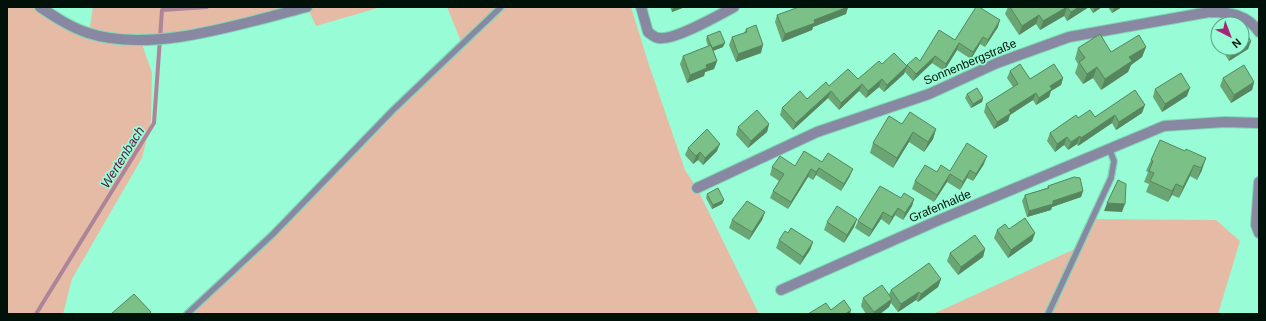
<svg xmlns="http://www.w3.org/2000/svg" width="1266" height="321" font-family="Arial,sans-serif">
<rect width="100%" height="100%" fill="#98fcd7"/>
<!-- green -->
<path fill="#e6bba6" d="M7 7H40L89 33 93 7H307L141 41 152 73 151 121 142 158 72 279 63 314H7Z
M307 7H381L316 26Z
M447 7H631L649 65 685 170 697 188 759 314H187L462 44Z
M1093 219 1216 220 1240 241 1218 314H933L1079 247Z"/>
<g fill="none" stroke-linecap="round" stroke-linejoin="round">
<!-- stream -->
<path stroke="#ae8499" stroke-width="4" d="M36 314 154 123 162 10 207 7"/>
<defs>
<path id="service" d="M187 314 273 234 392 111 501 7
M1048 314 1111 178 1114 161 1109 148"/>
<path id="minor" d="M40 7C55 17 70 27 88 33 152 54 243 23 307 7
M641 7 648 32C651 34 655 38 659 38 674 41 719 15 734 7
M1259 182 1256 225 1259 233
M697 188 817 132 929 94 997 63 1069 37 1209 12C1228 12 1247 14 1259 32
M781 290 939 220 1164 126 1224 122 1259 123"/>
</defs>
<!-- service casing -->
<use href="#service" stroke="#80d6b6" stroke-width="8"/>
<!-- minor casing -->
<use href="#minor" stroke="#80d6b6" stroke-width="12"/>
<!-- service -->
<use href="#service" stroke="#8988a2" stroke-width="5.5"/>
<!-- minor -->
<use href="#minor" stroke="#8988a2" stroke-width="10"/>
</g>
<!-- wall -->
<path fill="#6aa573" d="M670 7H685L672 12Z
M797 7H848L846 14 813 27 812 30 782 42 775 22 777 15 797 8Z
M1008 7H1102L1093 13 1089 7 1067 21 1064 16 1040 30 1036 24 1019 35 1005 14Z
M1108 7H1122L1112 13Z
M998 27 985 47 980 44 971 59 957 50 944 71 932 63 913 81 905 72 907 65 920 61 955 40Z
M746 29 761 53 736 62 729 45 732 37 744 33Z
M707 36 723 47 713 51 717 61 714 69 705 72 704 76 687 83 680 64 683 56 708 46 706 40Z
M1251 41 1248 49 1229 61 1221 48H1242Z
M1146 47 1142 57 1131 65 1128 72 1101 90 1093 78 1083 84 1075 73 1078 64 1075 59 1078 48 1111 52Z
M882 64 907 66 904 74 884 92 879 87 866 98 859 91 839 110 828 98 793 130 780 115 782 108 807 99 829 86 858 79Z
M1010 71 1030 79 1063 78 1061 85 1051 91 1049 97 1036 105 1033 100 1010 115 1008 121 994 129 984 112 986 104 1013 87 1007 78Z
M1223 78 1254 82 1252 90 1231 103 1220 86Z
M1155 89 1187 96 1162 112 1153 97Z
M967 94 983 98 982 102 971 108 965 98Z
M1142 113 1116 130 1112 123 1078 146 1077 144 1068 150 1064 145 1055 152 1047 141 1050 133 1078 118Z
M769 124 767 132 748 148 736 135 738 127Z
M902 124 936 129 933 139 924 152 909 142 893 168 870 153 873 143Z
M688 148 717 151 703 165 698 160 693 164 685 155Z
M1185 151 1202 170 1197 180 1190 176 1179 198 1172 195 1168 202 1146 192 1149 184 1144 182 1148 172 1146 171 1151 160Z
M822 162 850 176 841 191 816 175 813 180 808 177 788 209 770 198 773 191 779 181 770 175 772 167 795 166Z
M984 164 973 181 967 178 960 190 947 182 934 202 912 189 915 181 937 172 950 171Z
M1048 186 1083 191 1081 197 1052 207 1051 210 1027 217 1022 201 1025 195 1047 188Z
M707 194 724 200 722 204 712 209 706 198Z
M901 198 914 199 912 206 903 220 895 215 889 225 881 219 869 237 855 228 858 221Z
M765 212 762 220 749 240 729 228 732 220Z
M857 219 854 227 844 243 824 230 827 222Z
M1009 229 1035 233 1032 241 1008 258 994 238 997 230Z
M779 240 813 242 810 250 800 265 776 248Z
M985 249 983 257 958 275 947 261 950 253Z
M941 279 938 287 918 302 916 300 898 312 891 303 889 307 880 314H866L861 306 863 298 889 294 891 290Z"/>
<!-- shaded-wall -->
<path fill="#56865e" d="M673 7H685L672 12Z
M848 7 846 14 813 27 812 30 782 42 785 34 814 20Z
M1067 7 1064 16 1040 30 1043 21Z
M1079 7H1089L1067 21 1071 12Z
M1095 7H1102L1093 13Z
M1115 7H1122L1112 13Z
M1039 15 1036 24 1019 35 1022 26Z
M1000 20 998 27 985 47 988 40Z
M983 37 980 44 971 59 973 52Z
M1251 41 1248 49 1229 61 1232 53 1239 48H1242V46Z
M725 43 723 47 710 52 712 48Z
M959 43 957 50 944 71 946 64Z
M763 45 761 53 736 62 738 54Z
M1146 47 1142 57 1131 65 1128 72 1101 90 1105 79 1129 57Z
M935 56 932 63 913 81 916 74Z
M717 61 714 69 705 72 704 76 687 83 690 75 706 65Z
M907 66 904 74 884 92 887 85Z
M1097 67 1093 78 1083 84 1087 74Z
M1063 78 1061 85 1051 91 1049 97 1036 105 1039 98 1050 86Z
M882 79 879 87 866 98 868 91Z
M1254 82 1252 90 1231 103 1234 95Z
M862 84 859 91 839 110 841 103Z
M1190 88 1187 96 1162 112 1165 104Z
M831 91 828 98 793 130 796 123Z
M1036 93 1033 100 1010 115 1008 121 994 129 997 122 1009 110Z
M983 98 982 102 971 108 973 104Z
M1145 105 1142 113 1116 130 1119 122Z
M1115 115 1112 123 1078 146 1081 138Z
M769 124 767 132 748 148 751 141Z
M936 129 933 139 924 152 928 142Z
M913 132 909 142 893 168 897 158Z
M1080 136 1077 144 1068 150 1071 142Z
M1067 137 1064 145 1055 152 1057 144Z
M720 144 717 151 703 165 705 158Z
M700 152 698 160 693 164 696 156Z
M987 156 984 164 973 181 976 174Z
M1206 158 1202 170 1197 180 1201 168Z
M1194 165 1190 176 1179 198 1183 187Z
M819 168 816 175 813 180 816 172Z
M811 169 808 177 788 209 791 202Z
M853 169 850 176 841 191 844 184Z
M970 170 967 178 960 190 963 182Z
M950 174 947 182 934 202 937 195Z
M1176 184 1172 195 1168 202 1172 191Z
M1083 191 1081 197 1052 207 1051 210 1027 217 1029 211 1053 201Z
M914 199 912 206 903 220 905 213Z
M724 200 722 204 712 209 713 205Z
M1107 203 1125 204 1122 212 1104 211Z
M898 208 895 215 889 225 892 217Z
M765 212 762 220 749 240 752 232Z
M883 212 881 219 869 237 872 230Z
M857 219 854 227 844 243 847 235Z
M1035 233 1032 241 1008 258 1011 250Z
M813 242 810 250 800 265 803 257Z
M985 249 983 257 958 275 961 267Z
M941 279 938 287 918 302 921 294Z
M919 292 916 300 898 312 901 304Z
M892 299 889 307 880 314H873L874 312Z
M851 310 850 314H845Z"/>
<!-- building -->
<path fill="#7bc086" stroke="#56865e" d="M799 7H848L814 20 815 23 785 34 777 15Z
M976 7H979L1000 20 988 40 983 37 973 52 959 43 946 64 935 56 916 74 907 65 916 57 920 61 939 30 955 40Z
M1010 7H1079L1071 12 1067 7 1043 21 1039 15 1022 26Z
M756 25 763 45 738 54 732 37 747 32 746 29Z
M1242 27 1251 41 1242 46Z
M720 31 725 43 712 48 707 36Z
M1100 34 1111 52 1139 35 1146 47 1129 57 1132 61 1105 79 1097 67 1087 74 1079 62 1085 58 1078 48Z
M711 45 717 61 706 65 707 68 690 75 683 56Z
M1229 48H1239L1232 53Z
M894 53 907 66 887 85 882 79 868 91 862 84 841 103 831 91 796 123 782 108 800 91 807 99 826 82 829 86 848 69 858 79 879 61 882 64Z
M1020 64 1030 79 1054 64 1063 78 1050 86 1052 89 1039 98 1036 93 1009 110 1011 113 997 122 986 104 1018 84 1010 71Z
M1244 65 1254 82 1234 95 1223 78Z
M1181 73 1190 88 1165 104 1155 89Z
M977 88 983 98 973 104 967 94Z
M1135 90 1145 105 1119 122 1115 115 1081 138 1080 136 1071 142 1067 137 1057 144 1050 133 1076 115 1078 118 1090 110 1095 117Z
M757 110 769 124 751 141 738 127Z
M910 112 936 129 928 142 913 132 897 158 873 143 889 116 902 124Z
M707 129 720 144 705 158 700 152 696 156 688 148Z
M1160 140 1185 151 1186 149 1206 158 1201 168 1194 165 1183 187 1176 184 1172 191 1150 181 1154 173 1149 171 1153 161 1151 160Z
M967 143 987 156 976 174 970 170 963 182 950 174 937 195 915 181 925 165 937 172 941 165 950 171Z
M804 151 822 162 828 153 853 169 844 184 819 168 816 172 811 169 791 202 773 191 784 174 772 167 780 156 795 166Z
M1074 177 1080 178 1083 191 1053 201V204L1029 211 1025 195 1049 188 1048 186Z
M1118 180 1126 184 1125 204 1107 203Z
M880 186 901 198 904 193 914 199 905 213 898 208 892 217 883 212 872 230 858 221Z
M718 188 724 200 713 205 707 194Z
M747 201 765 212 752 232 732 220Z
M837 206 857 219 847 235 827 222Z
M1025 218 1035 233 1011 250 997 230 1005 224 1009 229Z
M791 228 813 242 803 257 779 240 785 231 788 233Z
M975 235 985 249 961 267 950 253Z
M929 263 941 279 921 294 919 292 901 304 891 290Z
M882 285 892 299 874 312 863 298Z
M134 294 151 312 149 314H111Z
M844 300 851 310 845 314H808L826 303 831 310Z"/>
<g text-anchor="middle" stroke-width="3.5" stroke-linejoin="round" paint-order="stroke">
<!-- street labels -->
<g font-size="12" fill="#00110a" stroke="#98fcd7">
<text transform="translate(970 62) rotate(-23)" y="4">Sonnenbergstraße</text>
<text transform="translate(940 206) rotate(-23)" y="4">Grafenhalde</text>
</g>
<!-- water labels -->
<g font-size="13" font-style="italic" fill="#5d123f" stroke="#98fcd7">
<text transform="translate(122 157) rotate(-58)" y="5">Wertenbach</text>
</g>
</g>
<!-- border -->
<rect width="1266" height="321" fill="none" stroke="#00110a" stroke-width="16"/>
<!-- north arrow -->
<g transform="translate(1230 36) rotate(138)"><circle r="19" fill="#98fcd7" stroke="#5b9e85"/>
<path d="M0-3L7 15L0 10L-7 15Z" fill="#a62574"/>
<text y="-6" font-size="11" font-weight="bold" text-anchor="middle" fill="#00110a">N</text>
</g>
</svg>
